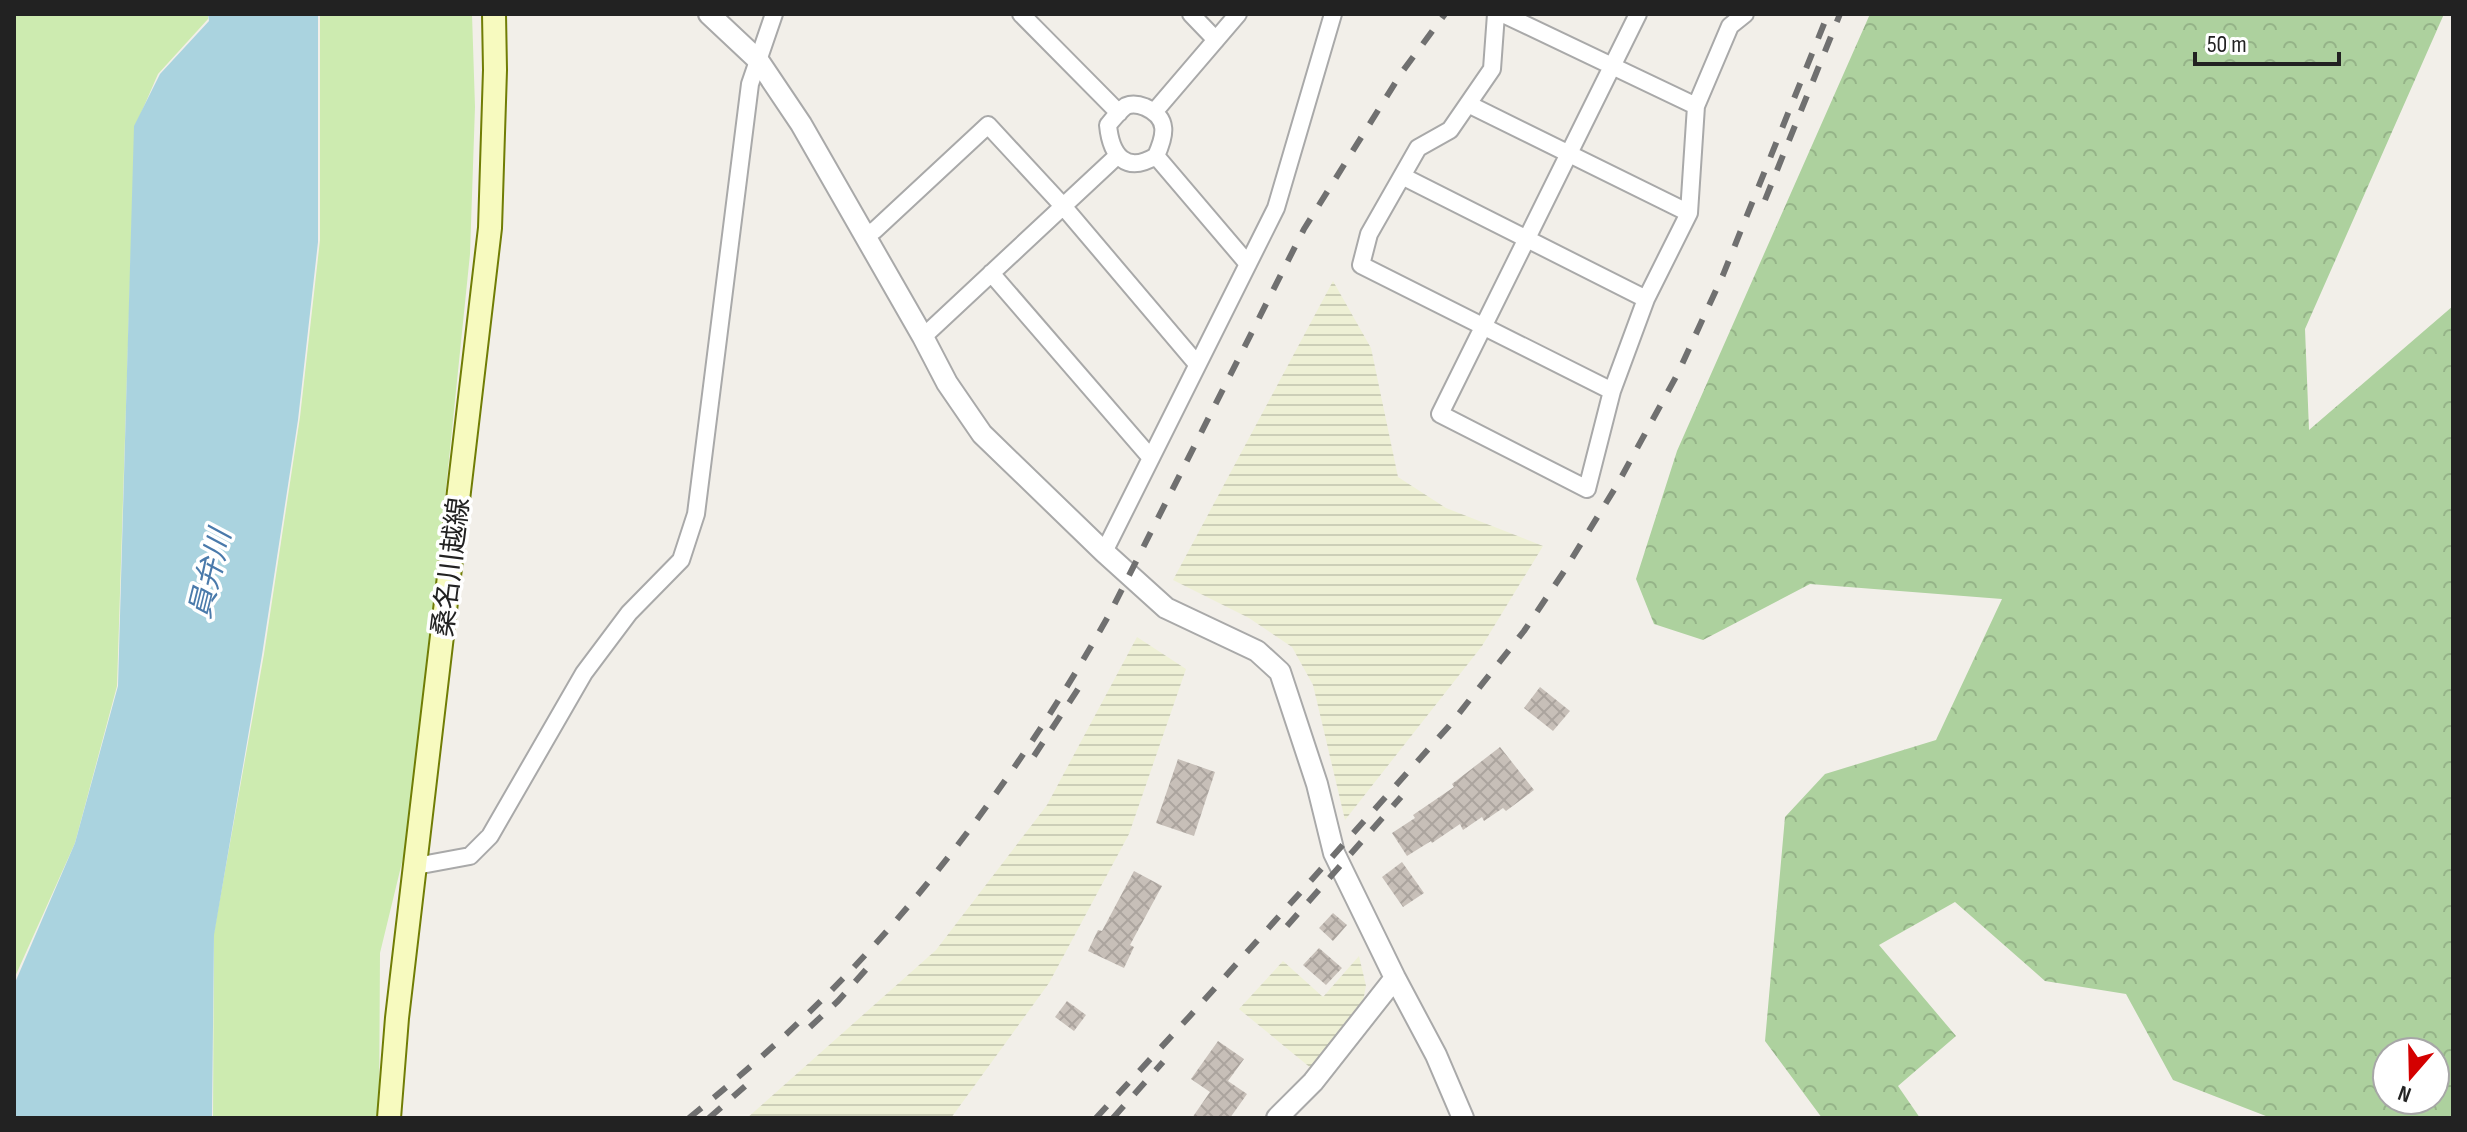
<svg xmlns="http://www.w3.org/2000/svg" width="2467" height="1132" font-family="'Sofia Sans Condensed','Noto Sans JP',sans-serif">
<defs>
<pattern id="farmland-rules" width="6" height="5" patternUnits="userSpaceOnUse" patternTransform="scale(2)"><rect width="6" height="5" fill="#eef0d5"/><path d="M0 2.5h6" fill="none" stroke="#ccceb7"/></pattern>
<pattern id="forest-crowns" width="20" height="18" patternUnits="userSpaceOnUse" patternTransform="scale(2)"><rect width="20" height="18" fill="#add19e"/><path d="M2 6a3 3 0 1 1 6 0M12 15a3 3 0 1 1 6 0" fill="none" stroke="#95b388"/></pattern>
<pattern id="building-cross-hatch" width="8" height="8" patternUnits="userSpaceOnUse" patternTransform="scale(2)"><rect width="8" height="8" fill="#c7bfb8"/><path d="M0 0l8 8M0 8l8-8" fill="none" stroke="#aba49e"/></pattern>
</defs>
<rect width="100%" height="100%" fill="#f2efe9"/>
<!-- farmland -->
<path fill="url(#farmland-rules)" d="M1333 281 1371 348 1398 477 1446 508 1543 546 1482 646 1345 820 1313 685 1292 647 1249 618 1173 580Z
M1137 637 1186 669 1129 834 1049 983 951 1118H747L936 950 1047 805Z
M1359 956 1366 986 1363 1001 1312 1069 1239 1009 1283 961 1323 997Z"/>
<!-- grass -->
<path fill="#cdebb0" d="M14 14H208V19L158 74 135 127 117 686 75 843 14 979Z
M320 14H472L475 107 470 254 412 821 380 953 379 1118H213L214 932 264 654 300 417 320 240Z"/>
<!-- forest -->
<path fill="url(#forest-crowns)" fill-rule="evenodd" d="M1870 14H2444L2305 329 2309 430 2453 306V1118H2271L2173 1080 2126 994 2045 981 1955 902 1879 945 1956 1036 1898 1086 1920 1118H1822L1765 1041 1785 817 1825 774 1936 740 2002 599 1810 584 1703 640 1654 624 1636 579 1677 451ZM2387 1052H2435V1100H2387Z"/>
<!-- water -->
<path fill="#aad3df" d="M208 14H318V242L298 420 262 655 214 935 212 1118H14V985L75 843 118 686 134 126 160 74 209 21Z"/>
<!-- building -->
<path fill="url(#building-cross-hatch)" d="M1540 687 1570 711 1553 731 1524 708Z
M1500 747 1534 790 1506 811 1503 808 1484 821 1482 817 1463 830 1460 824 1432 843 1431 841 1407 856 1392 833 1415 818 1413 815 1454 787 1452 784Z
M1178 759 1215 772 1194 836 1156 823Z
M1402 862 1424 893 1403 907 1382 877Z
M1134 871 1162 886 1130 945 1134 947 1124 968 1088 951 1098 930 1102 931Z
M1333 913 1347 925 1333 941 1319 928Z
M1319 948 1342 968 1326 985 1303 965Z
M1067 1001 1086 1015 1074 1031 1055 1017Z
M1218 1041 1244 1059 1228 1081 1247 1094 1230 1118H1192L1210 1092 1191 1079Z"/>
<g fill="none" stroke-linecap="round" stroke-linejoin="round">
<defs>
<path id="minor" d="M1021 14 1119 113
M1191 14 1216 40
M1496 14 1492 69 1450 130 1418 148 1369 234 1361 265 1612 391
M1503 14 1696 106
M1638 14 1440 414 1587 489 1612 391 1646 299 1689 213 1696 106 1730 26 1745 14
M1468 104 1689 213
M1155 111 1238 14
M1156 156C1126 174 1111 156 1108 125 1113 119 1120 110 1126 106 1133 103 1140 105 1145 107 1170 118 1165 136 1156 156L1248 264
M1402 176 1646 299
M865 235 875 230 988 125 1063 206 1197 364
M991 273 1151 458
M923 337 1117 156
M1104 552 1276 208 1333 14
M416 866 470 856 490 836 584 673 629 613 681 560 696 514 750 84 774 14"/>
<path id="tertiary" d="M709 14 758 60 801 124 923 337 947 383 982 434 1104 552 1166 608 1257 651 1280 672 1317 784 1334 853 1395 978 1436 1055 1463 1118
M1277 1118 1313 1082 1395 978"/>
<path id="secondary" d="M389 1118 397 1018 490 228 495 70 494 14"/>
</defs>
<!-- minor casing -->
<use href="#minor" stroke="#a9a9a9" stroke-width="20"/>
<!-- tertiary casing -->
<use href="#tertiary" stroke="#a9a9a9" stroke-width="24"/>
<!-- secondary casing -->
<use href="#secondary" stroke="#707d05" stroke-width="26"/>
<!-- minor -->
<use href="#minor" stroke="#fff" stroke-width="16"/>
<!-- tertiary -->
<use href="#tertiary" stroke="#fff" stroke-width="20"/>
<!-- secondary -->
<use href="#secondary" stroke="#f7fabf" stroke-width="22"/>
<!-- rail -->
<path stroke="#707070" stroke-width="6" stroke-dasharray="16 16" stroke-linecap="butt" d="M1765 200 1840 14
M1034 756 1082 683
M1287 926 1401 797
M810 1027 838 1001 871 964
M689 1118C727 1087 764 1056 799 1022 920 908 1029 759 1110 613L1304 229 1402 72 1445 14
M709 1118 751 1081
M1096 1118 1189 1017 1449 726 1524 631 1563 573 1617 485 1677 375 1723 275 1828 14
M1113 1118 1163 1062"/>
</g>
<g text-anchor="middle" stroke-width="7" stroke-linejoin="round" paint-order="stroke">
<!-- street labels -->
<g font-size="28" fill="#222" stroke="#fff">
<text transform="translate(450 567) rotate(-83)" y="10">桑名川越線</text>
</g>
<!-- water labels -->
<g font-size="30" font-style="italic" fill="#4a7aab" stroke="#fff">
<text transform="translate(210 574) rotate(-76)" y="10">員弁川</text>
</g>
</g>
<!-- border -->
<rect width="2467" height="1132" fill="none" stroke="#222222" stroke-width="32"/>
<!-- north arrow -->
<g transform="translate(2411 1076) rotate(200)"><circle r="38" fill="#ffffff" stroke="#a7a7a7" stroke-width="2"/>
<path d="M0-6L14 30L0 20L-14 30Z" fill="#d40000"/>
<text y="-12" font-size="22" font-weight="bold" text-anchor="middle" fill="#222222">N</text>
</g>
<!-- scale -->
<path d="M2195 52v12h144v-12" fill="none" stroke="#222222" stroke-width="4"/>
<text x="2207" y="52" font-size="24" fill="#222222" stroke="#ffffff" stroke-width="6" paint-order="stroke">50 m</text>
</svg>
